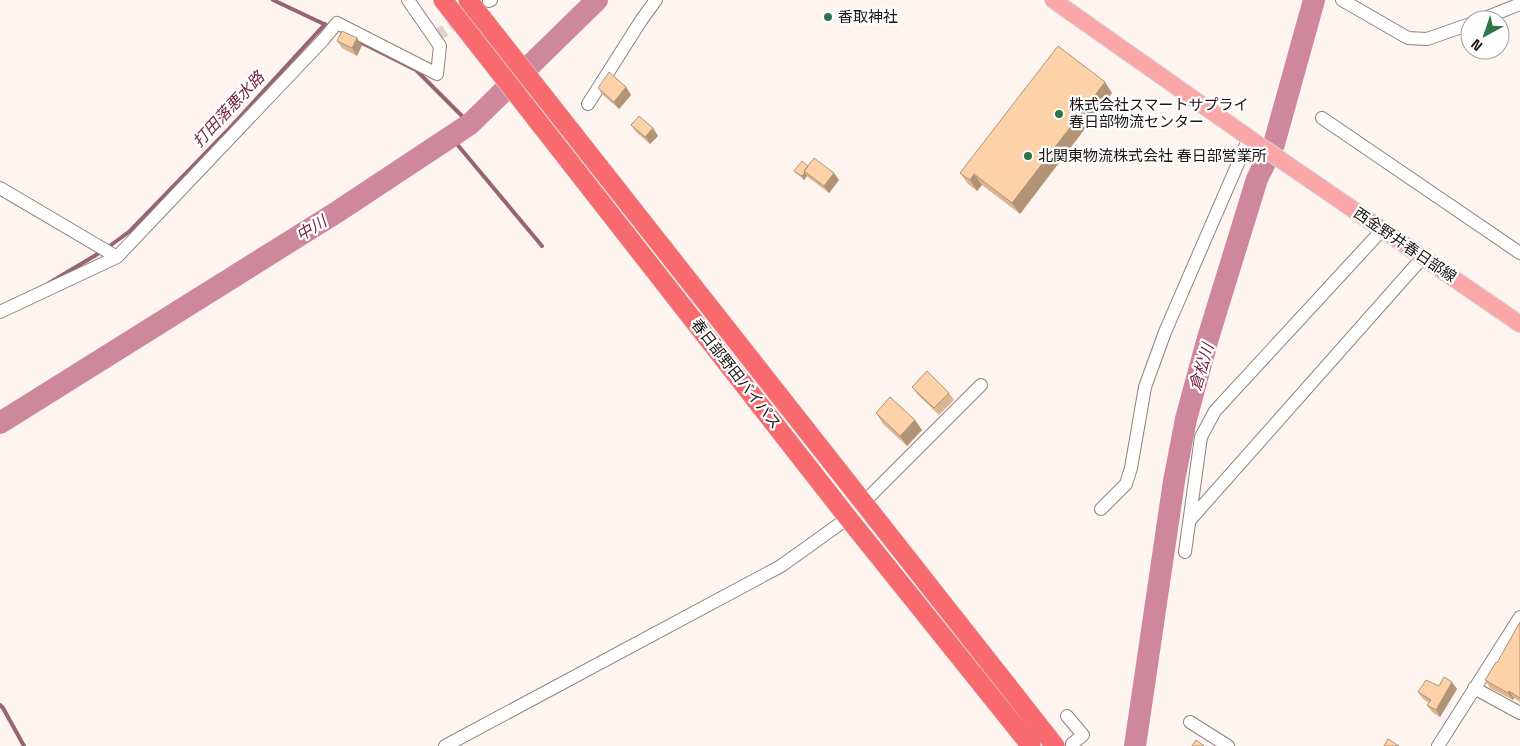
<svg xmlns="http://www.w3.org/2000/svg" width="1520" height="746" font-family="'Space Grotesk','Noto Sans JP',sans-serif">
<rect width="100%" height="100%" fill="#fef5f1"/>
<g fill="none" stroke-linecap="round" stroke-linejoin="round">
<!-- stream -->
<path stroke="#986474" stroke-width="4" d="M273 0 326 25
M356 40 416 70 470 124
M451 137 542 246
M107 248 130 231 227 131 325 24
M49 283 101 252
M0 705 3 708 24 746"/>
<!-- river -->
<path stroke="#ce879d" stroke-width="22" d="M0 423 337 212 470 124 597 0
M1135 746 1174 481 1186 419 1208 338 1257 179 1274 144 1314 0"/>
<!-- minor-tunnel -->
<path stroke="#dcd3d0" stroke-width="12" stroke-dasharray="12 6" stroke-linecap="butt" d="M435 37 482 5"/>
<defs>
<path id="minor" d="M1342 0 1408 38 1427 39 1470 24
M489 1 491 0
M1480 20 1520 4
M588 104 642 19 656 0
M1322 118 1520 253
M0 188 117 257
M0 312 117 257 323 40 337 23 437 74 440 46 408 0
M863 503 981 385
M1101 509 1126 484 1131 468 1145 387 1165 332 1249 138
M1190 520 1423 257
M1185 552 1201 437 1215 411 1382 230
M1474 688 1520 713
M1067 716 1083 735 1072 744
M1190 722 1228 746
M445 746 781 566 848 518
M1438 746 1520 617"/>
<path id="major" d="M1053 0 1262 147 1520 324"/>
<path id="highway" d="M443 0 848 518 1031 746
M468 0 1055 746"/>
</defs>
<!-- minor casing -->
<use href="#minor" stroke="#8f827d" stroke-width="14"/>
<!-- major casing -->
<use href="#major" stroke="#d6d5d5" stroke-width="18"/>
<!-- highway casing -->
<use href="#highway" stroke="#d6d5d5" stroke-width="20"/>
<!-- minor -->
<use href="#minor" stroke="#fff" stroke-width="12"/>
<!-- major -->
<use href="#major" stroke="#fba6a8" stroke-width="16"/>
<!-- highway -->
<use href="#highway" stroke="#f86a6e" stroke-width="19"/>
</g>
<!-- wall -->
<path fill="#dab591" d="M337 41 362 45 357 56 342 48Z
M626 87 631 95 619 109 603 95 598 88Z
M1112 93 1020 214 982 185 977 191 968 184 960 173Z
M631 125 653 128 658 136 650 144 636 132Z
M808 166 834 173 839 180 829 193 809 178 807 176 804 180 797 174 794 171Z
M912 387 949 393 954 400 939 415 917 394Z
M876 413 922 430 907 446 883 424Z
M1520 622V702L1514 698 1513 700 1490 688 1485 680 1497 663Z
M1439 686 1457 689 1440 717 1432 712 1427 705 1429 703 1423 699 1418 692Z"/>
<!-- shaded-wall -->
<path fill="#b19376" d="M357 38 362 45 357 56 352 48Z
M1105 82 1112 93 1020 214 1012 203Z
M626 87 631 95 619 109 614 102Z
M653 128 658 136 650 144 645 137Z
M805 173 807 176 804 180 802 176Z
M834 173 839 180 829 193 824 186Z
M974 174 982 185 977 191 970 180Z
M915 420 922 430 907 446 900 436Z
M1452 682 1457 689 1440 717 1436 710Z
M1509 691 1514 698 1513 700 1508 693Z"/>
<!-- building -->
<path fill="#fdd2a9" stroke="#b19376" d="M342 31 357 38 352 48 337 41Z
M1058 46 1105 82 1012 203 974 174 970 180 960 173Z
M609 72 626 87 614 102 598 88Z
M639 116 653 128 645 137 631 125Z
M814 158 834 173 824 186 804 171Z
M802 161 808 166 804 171 805 172 802 176 794 171Z
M927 371 949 393 934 408 912 387Z
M890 397 915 420 900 436 876 413Z
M1520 622V698L1509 691 1508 693 1485 680 1496 662 1497 663Z
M1444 677 1452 682 1436 710 1427 705 1431 700 1418 692 1426 680 1439 686Z
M1388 739 1399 746H1384Z
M1196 740 1204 746H1192Z"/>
<!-- markers -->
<g fill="#2b7745" stroke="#fff" stroke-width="2">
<circle cx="828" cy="17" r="5"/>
<circle cx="1059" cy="114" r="5"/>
<circle cx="1028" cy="156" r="5"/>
</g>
<g text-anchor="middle" stroke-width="4.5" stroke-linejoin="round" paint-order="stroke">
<!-- poi labels -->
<g font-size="15" fill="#191413" stroke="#fff" text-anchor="start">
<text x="838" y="22">香取神社</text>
<text x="1069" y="110">株式会社スマートサプライ<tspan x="1069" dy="17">春日部物流センター</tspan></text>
<text x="1038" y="161">北関東物流株式会社 春日部営業所</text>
</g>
<!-- street labels -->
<g font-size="15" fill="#191413" stroke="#fff">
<text transform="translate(1405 245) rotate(34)" y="5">西金野井春日部線</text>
<text transform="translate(736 374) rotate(52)" y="5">春日部野田バイパス</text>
</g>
<!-- water labels -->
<g font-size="16" font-style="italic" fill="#762345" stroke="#fff">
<text transform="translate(228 109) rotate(-47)" y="6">打田落悪水路</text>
<text transform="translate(311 228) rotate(-32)" y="6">中川</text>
<text transform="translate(1201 367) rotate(-73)" y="6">倉松川</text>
</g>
</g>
<!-- north arrow -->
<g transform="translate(1485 35) rotate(220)"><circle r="24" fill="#ffffff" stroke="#a3a1a1"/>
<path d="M0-4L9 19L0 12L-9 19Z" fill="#2b7745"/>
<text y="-8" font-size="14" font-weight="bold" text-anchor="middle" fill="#191413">N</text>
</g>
</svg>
